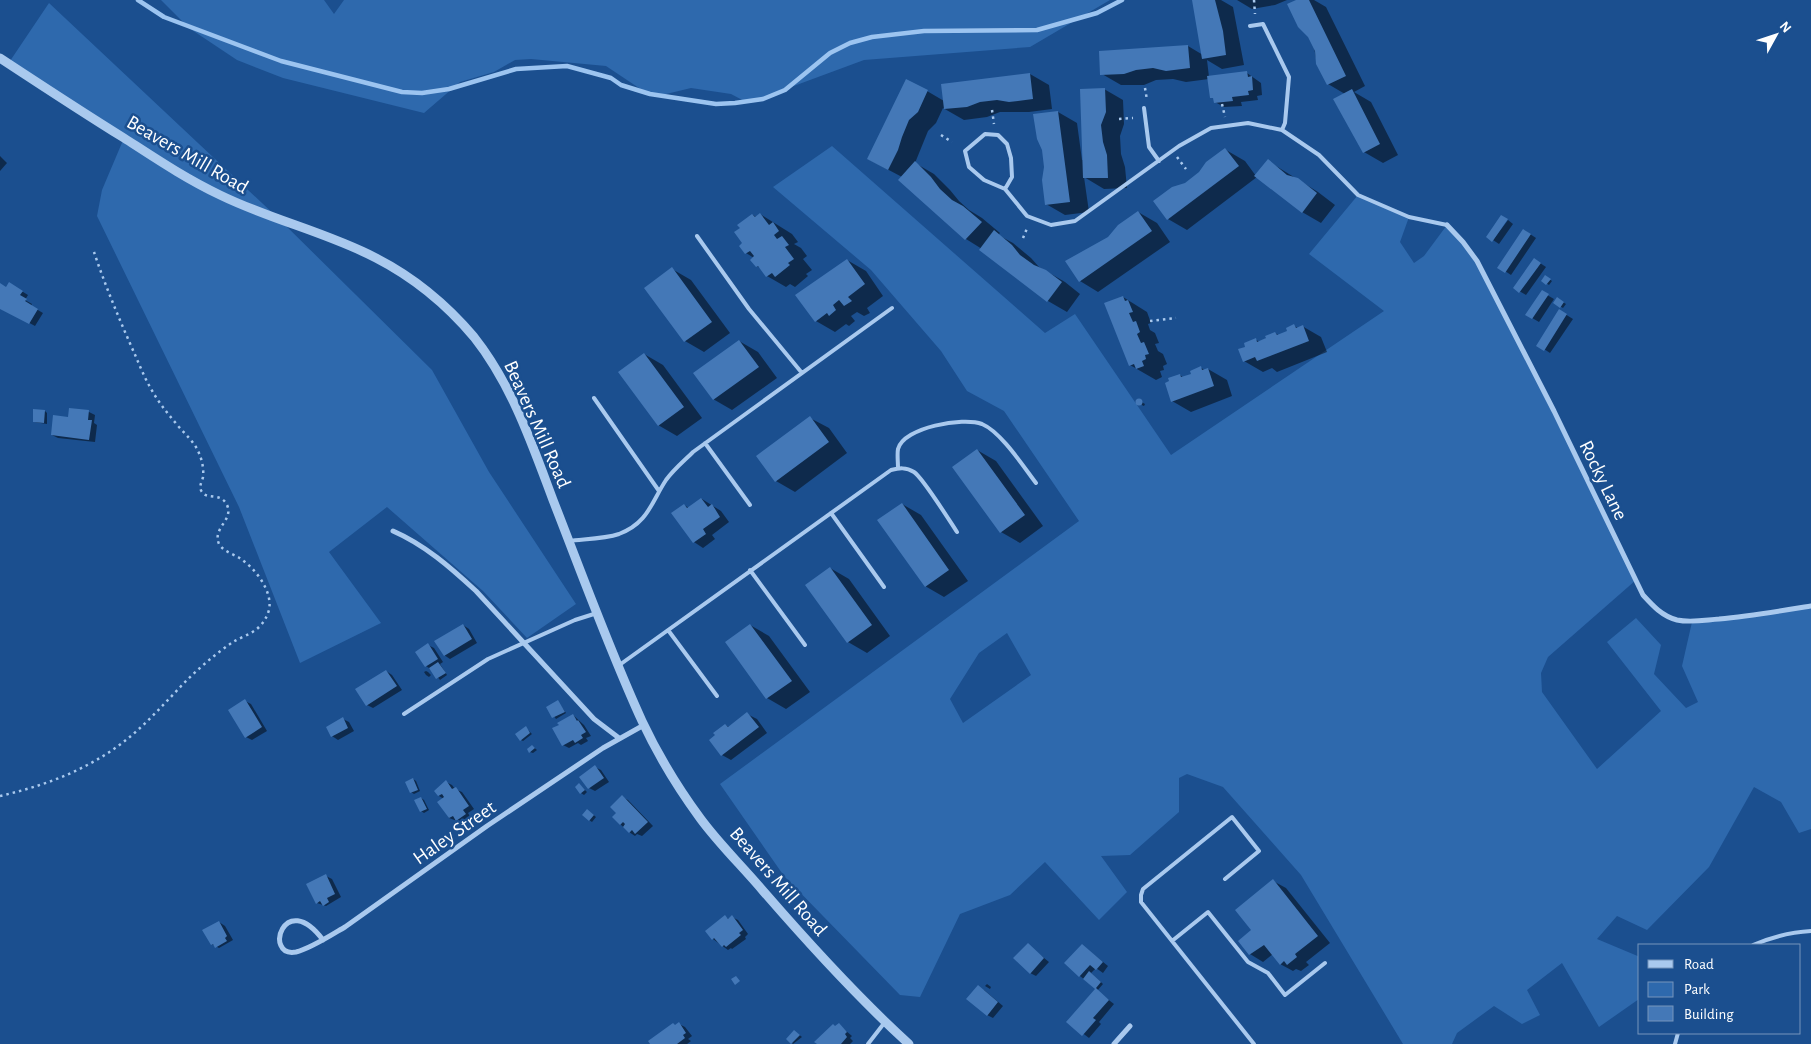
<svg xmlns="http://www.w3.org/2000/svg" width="1811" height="1044" font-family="'Alegreya Sans',sans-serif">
<rect width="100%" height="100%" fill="#1b4f8f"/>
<!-- green -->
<path fill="#2e69ad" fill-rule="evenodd" d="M161 0H324L334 14 344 0H1110L1030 47 864 60 748 103 731 94 691 88 662 95 648 94 606 66 531 59 515 60 494 72 460 82 424 113 283 78 237 60 189 28Z
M49 3 279 219 432 370 489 472 576 604 527 638 483 591 387 507 329 552 381 623 300 663 239 507 97 216 102 190 124 138 8 64Z
M832 146 1045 333 1075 314 1171 455 1384 311 1309 254 1358 195 1409 217 1400 242 1414 263 1424 256 1447 225 1477 261 1636 580 1548 657 1541 673 1542 692 1597 769 1661 711 1607 642 1636 618 1661 645 1654 674 1686 708 1698 702 1682 666 1692 622 1811 606V829L1799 833 1781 802 1754 787 1709 867 1647 930 1617 916 1597 939 1640 957 1639 999 1599 1027 1562 963 1527 990 1540 1015 1522 1024 1494 1006 1457 1033 1452 1044H1403L1301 875 1223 787 1187 774 1179 778V812L1130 855 1101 856 1127 892 1099 920 1045 862 1010 895 960 914 920 997 900 995 784 876 720 784 1079 521 1004 411 967 391 941 351 871 270 773 187ZM1007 633 1031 675 963 723 950 699 979 653Z"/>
<!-- shadow -->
<path fill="#0007" d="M1193 0H1221L1233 7 1244 65 1222 69 1207 60 1209 77 1247 73 1261 83 1262 95 1257 96 1258 100 1241 102 1242 106 1224 107 1215 102V99L1211 97 1209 79 1186 82 1173 79 1156 80 1144 85H1121L1102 74 1188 46 1203 55Z
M1237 0H1287L1275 5 1252 9Z
M1299 0H1314L1326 7 1365 86 1354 92 1371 102 1398 155 1383 163 1364 152 1334 100 1345 94 1328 84 1317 64 1314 47Z
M1030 74 1049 85 1052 109 1029 112H1000L987 117 964 120 943 108 936 123 928 131 915 163 934 174 950 190 959 201 969 210 982 218 1000 233 998 235 1013 243 1031 258 1039 267 1065 282 1080 294 1067 312 1048 301 982 249 966 239 902 177 868 159 927 91 944 101Z
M1104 89 1123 100 1124 124 1120 136 1121 154 1125 167 1127 188 1104 189 1084 177 1089 212 1065 215 1046 204 1058 112 1077 123 1082 160H1084Z
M1226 150 1245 161 1256 176 1268 161 1318 192 1335 205 1321 223 1302 212 1257 177 1187 230 1168 219 1185 184 1200 173Z
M0 156 7 163 0 171Z
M1138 212 1157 223 1170 242 1098 292 1080 281 1110 236Z
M760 214 792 234 798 242 794 244 801 248 807 256 803 259 812 270 806 274 808 276 795 287 790 284 786 287 767 276 763 270 757 266 754 258 746 253 744 244 753 215 756 217Z
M1508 220 1513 224 1499 244 1493 240Z
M1524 230 1536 238 1511 275 1499 267Z
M847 260 866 271 883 296 867 308 870 313 864 316 857 312 851 316 855 321 849 326 846 324 835 332 816 321Z
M1540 263 1546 267 1526 295 1514 288Z
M672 269 691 280 730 333 704 352 685 341 646 288Z
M1545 276 1552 281 1549 285 1542 280Z
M10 284 28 295 25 300 32 304 31 306 43 313 35 326 0 307V285L7 288Z
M1542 292 1554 299 1539 322 1527 315Z
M1123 297 1147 312 1151 323 1148 324 1150 330 1155 333 1159 343 1155 344 1158 351 1163 354 1167 364 1163 366 1164 370 1160 371 1162 377 1156 380 1130 365Z
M1558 299 1566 304 1563 308 1555 303Z
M1560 311 1573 319 1550 353 1538 345Z
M1294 326 1298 328 1302 326 1321 337 1327 352 1277 372 1272 368 1263 372 1244 361 1246 347 1256 340 1260 342 1275 333 1280 336 1289 332Z
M739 341 758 352 777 378 732 410 713 399Z
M644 354 663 365 702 418 677 436 658 425Z
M1201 368 1205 370 1208 369 1227 380 1232 396 1191 412 1172 401 1180 375 1184 378 1193 375Z
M1138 400 1145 404 1144 406 1137 403Z
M45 411 47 413V424L34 422Z
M89 412 95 415 94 423 97 425 95 442 58 438 52 435 69 418Z
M810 418 829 428 847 453 795 492 776 481Z
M977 450 996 461 1043 526 1020 543 1001 532Z
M702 499 721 511 729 522 712 535 715 539 703 548 694 542 684 505 689 508Z
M902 504 921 515 968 581 944 597 925 586Z
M830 568 849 579 890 636 867 653 848 642Z
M463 625 469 629 477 643 450 659 444 655Z
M750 625 769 636 810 692 786 709 767 698 727 642Z
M428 645 434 648 443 662 440 664 447 675 440 680 432 670 426 666Z
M386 671 392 675 402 690 373 708 367 705Z
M426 671 428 672 431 675 429 677 426 675 424 672Z
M245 701 251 704 267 731 252 740 246 737Z
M558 702 566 713 556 719 548 708Z
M747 714 757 719 767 733 731 760 722 755 725 725 729 727Z
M573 715 584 725 591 736 586 738 588 741 581 745 578 743 569 748 563 745Z
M343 719 349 722 354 731 338 740 332 736 327 728Z
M526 728 532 734 523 741 521 740Z
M532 746 537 750 533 753 530 752Z
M595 767 601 770 609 782 595 791 589 788Z
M413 779 416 781 420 791 414 794 411 792Z
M446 782 452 785 455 789 462 792 474 809 468 813 471 818 463 823 449 818 444 799 439 796Z
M580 785 587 792 584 795 581 793Z
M622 797 628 800 653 826 642 836 637 834 635 836 629 832 620 824 618 813Z
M421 798 424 800 429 810 424 813 421 811Z
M590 812 596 817 592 822 589 820Z
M326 876 332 879 341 897 326 906 317 903Z
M1273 881 1286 888 1330 943 1306 962 1309 965 1301 971 1296 969 1293 971 1280 964 1273 954 1263 962 1250 954 1240 941 1253 930Z
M725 917 729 919 732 917 738 920 748 934 745 937 746 939 732 949 731 948 728 950 713 939Z
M219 922 225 926 233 940 219 948 212 944Z
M1028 945 1049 962 1036 976 1030 973Z
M1082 945 1108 966 1103 973 1096 968 1091 973 1103 984 1097 991 1114 1004 1099 1022 1101 1024 1089 1038 1068 1022 1096 989 1080 976Z
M987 984 991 987 990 989 985 986Z
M984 990 1003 1006 993 1018 987 1015Z
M679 1024 685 1027 692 1036 688 1039 691 1041 687 1044H652Z
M839 1025 852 1036 850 1038 853 1041 850 1044H818Z
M797 1033 802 1037 793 1044 792 1043Z"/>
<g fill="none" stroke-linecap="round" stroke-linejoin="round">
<!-- stream -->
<path stroke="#9cc4f0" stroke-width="4.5" d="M138 0 164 17 281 61 402 92 422 93 449 89 516 69 567 66 611 78 621 85 650 94 716 104 735 103 763 99 785 90 830 53 850 43 872 37 924 31 1037 30 1097 13 1122 0"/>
</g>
<!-- building -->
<path fill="#4478b7" d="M1192 0H1215L1223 31 1226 55 1202 59Z
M1296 0H1309L1346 76 1327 85 1316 64 1315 51 1308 37 1298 27 1287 4Z
M1188 45 1190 68 1166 71 1153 68 1136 70 1124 74 1100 75 1099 51Z
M1247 71 1248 77 1252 76 1253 90 1248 91 1249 95 1232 97 1233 101 1214 103 1213 98H1210L1207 76Z
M1030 73 1033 99 1009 102 997 100 980 102 967 107 944 109 941 84Z
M906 79 928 90 918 112 909 120 902 137 898 150 888 170 867 159Z
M1105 88 1106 112 1101 125 1103 142 1107 155 1108 178H1083L1080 89Z
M1352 89 1380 144 1363 153 1333 99Z
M1058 111 1070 202 1045 205 1042 180 1044 167 1042 150 1037 139 1033 114Z
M1225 148 1239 166 1167 220 1153 201 1172 187 1185 183 1199 172 1206 162Z
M1268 159 1287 175 1298 178 1317 193 1302 213 1254 176Z
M915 161 931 177 940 189 952 200 963 206 982 222 965 240 898 180Z
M1138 211 1152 231 1079 282 1065 261 1108 237 1118 225Z
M760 213 769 225 773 222 779 231 774 235 777 239 782 236 789 245 785 247 794 259 788 263 790 265 775 277 772 273 766 277 758 266 756 267 750 260 754 256 750 251 745 254 739 246 742 243 734 232 740 228 737 225 752 214 755 217Z
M1501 215 1508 219 1492 242 1486 237Z
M1523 229 1531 234 1505 273 1497 268Z
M994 230 1012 245 1020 255 1034 265 1046 270 1062 282 1047 302 979 250Z
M1534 258 1541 263 1519 293 1513 288Z
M847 259 865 284 848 297 852 301 844 306 839 300 833 305 836 310 829 316 827 313 815 322 795 295Z
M672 267 712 322 684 342 644 288Z
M1545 275 1551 279 1546 285 1541 281Z
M9 282 23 291 20 295 27 299 25 301 38 309 29 324 0 309V283L6 287Z
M1542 290 1549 294 1532 319 1525 315Z
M1123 296 1125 301 1128 300 1133 312 1129 313 1133 322 1136 321 1140 332 1137 334 1141 343 1144 342 1149 354 1145 355 1146 359 1142 361 1144 366 1136 369 1134 364 1129 366 1104 303Z
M1557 297 1564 302 1560 308 1553 303Z
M1559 309 1567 314 1544 351 1536 346Z
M1294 324 1296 328 1303 325 1309 341 1257 361 1255 357 1243 362 1238 349 1245 347 1244 343 1256 338 1257 342 1266 338 1265 336 1275 332 1277 335 1287 331 1286 328Z
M739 340 759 367 713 400 693 373Z
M644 353 684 407 658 426 618 372Z
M1201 366 1202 370 1208 368 1214 386 1171 402 1165 383 1169 381 1168 378 1180 374 1181 377 1191 374 1190 371Z
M1135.5 402a3.5 3.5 0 1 1 7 0a3.5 3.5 0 1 1-7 0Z
M69 408 89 410 88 420H92L89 440 51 435 53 415 68 417Z
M33 409 45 410 44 423 33 422Z
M810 416 829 442 775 482 756 456Z
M977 449 1025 515 1000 533 952 467Z
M701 498 708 507 712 504 720 517 703 529 706 534 693 543 671 513 684 504 687 508Z
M902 503 949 570 925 587 877 520Z
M830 567 872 625 847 643 805 585Z
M463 624 472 639 444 656 434 641Z
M750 624 792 681 766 699 725 642Z
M428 643 438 659 425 667 415 652Z
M438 662 446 673 436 679 429 668Z
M386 670 397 686 366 706 355 689Z
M245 699 262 727 245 738 228 710Z
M558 700 565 712 552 718 546 707Z
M747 712 759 727 721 756 709 740 715 735 713 733 725 724 728 727Z
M573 714 577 721 578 720 586 732 581 735 583 738 575 743 573 740 562 746 552 728 559 725 557 723Z
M343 717 348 728 331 737 326 727Z
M526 726 530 733 520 741 515 734Z
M532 745 535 748 529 753 527 749Z
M595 765 604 778 588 789 579 777Z
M413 778 418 790 410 793 405 782Z
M446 780 452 789 456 787 469 806 463 810 466 814 456 821 453 816 449 818 437 802 444 797 442 794 438 796 434 791Z
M579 783 585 790 580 794 575 787Z
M622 795 648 822 635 834 632 830 629 833 623 827 625 824 623 822 620 825 612 817 616 813 610 807Z
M421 797 427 809 420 812 414 800Z
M587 809 594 815 589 821 582 815Z
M326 874 335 894 327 898 329 902 323 906 320 901 316 904 306 884Z
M1273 879 1318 936 1295 954 1297 957 1287 965 1284 961 1280 965 1264 945 1249 955 1238 941 1251 930 1235 910Z
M725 915 728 919 732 915 743 930 739 933 741 935 726 947 724 945 722 947 714 938 712 940 705 931Z
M219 921 227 936 225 938 227 941 215 948 213 944 211 945 202 930Z
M1028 943 1044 958 1030 974 1013 958Z
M1082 944 1103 962 1096 970 1090 965 1079 977 1064 963Z
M1089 971 1101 982 1096 988 1109 1000 1093 1018 1096 1020 1082 1036 1066 1022 1095 989 1083 979Z
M736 976 740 981 735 985 731 979Z
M978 985 998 1002 987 1016 966 999Z
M679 1022 686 1033 683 1035 685 1038 677 1044H650L648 1041 673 1023 675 1025Z
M839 1023 847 1032 845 1034 847 1037 841 1044H817L814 1042 833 1024 835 1026Z
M794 1030 800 1035 791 1044 786 1039Z"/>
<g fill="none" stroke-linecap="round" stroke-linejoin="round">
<!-- path -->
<path stroke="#a9c9ee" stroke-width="2.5" stroke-dasharray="2.5 4" stroke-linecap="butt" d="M1254 0 1255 14
M1145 88 1147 100
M1222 104 1225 117
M992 110 994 124
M1119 119 1133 118
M941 135 952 142
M1177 157 1186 169
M1023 238 1028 226
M1150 321 1176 318
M0 796C52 784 100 765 140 728 155 714 169 699 183 684 198 669 215 654 233 642 241 637 252 634 259 627 264 622 267 617 269 610 273 592 256 569 241 559 234 554 224 552 219 544 212 528 234 520 227 505 221 492 207 500 202 492 198 487 202 482 203 477 204 469 202 459 198 451 194 442 186 435 179 427 168 414 158 402 150 387 143 375 138 361 132 348 118 316 105 285 94 252"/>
<!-- service -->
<path stroke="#a9c9ee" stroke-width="4" d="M1250 26 1263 24 1289 77 1285 123 1282 130
M1144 108 1149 147 1159 161
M1005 189 1012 177 1011 158 1007 144 998 135 985 134 965 151 969 167 984 180 1005 189 1027 216 1051 225 1075 221 1179 146 1211 128 1248 123 1282 130 1319 155 1358 195 1409 217 1447 225
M697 236 749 309 802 373
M594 398 659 491
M705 443 750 505
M898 468C898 462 897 454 898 449 904 427 963 417 982 424 1001 432 1023 466 1036 483
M831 513 884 587
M569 541C585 539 604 539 619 534 648 523 651 503 666 480 674 469 684 461 693 452L892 308
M750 570 805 645
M668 630 717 696
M618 666 891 470C899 468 906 467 914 472 923 478 949 520 957 532
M404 714 488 659 575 620 597 613
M1225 879 1259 851 1232 817 1143 889 1141 895V902L1254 1044
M1172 941 1208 912 1248 962 1268 973 1285 995 1325 963
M1753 945C1772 937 1791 932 1811 931
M868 1044 885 1022
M1675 1044 1678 1033"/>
<!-- minor -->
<path stroke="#a9c9ee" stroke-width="5" d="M1447 225 1463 242 1477 261 1554 411 1643 595C1653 606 1662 616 1677 620 1691 623 1705 620 1719 619 1750 616 1780 611 1811 606
M393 531C425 545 450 567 476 591L594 719 619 738
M323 940C284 888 263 958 296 952 310 949 333 934 345 927L487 826 603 748 644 725
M1114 1044 1130 1026"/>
<!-- tertiary -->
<path stroke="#a9c9ee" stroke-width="9" d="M0 58C41 85 82 112 124 138 155 158 186 179 220 195 271 220 326 232 376 258 413 277 447 305 474 337 512 385 532 444 553 500 582 574 609 649 642 721 658 755 678 788 700 818 719 844 743 867 764 892 810 945 857 997 909 1044"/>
</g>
<g text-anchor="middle" stroke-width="5" stroke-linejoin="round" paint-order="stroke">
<!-- street labels -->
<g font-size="20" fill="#fff" stroke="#1b4f8f">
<text transform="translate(188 154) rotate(30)" y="7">Beavers Mill Road</text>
<text transform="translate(538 424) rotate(66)" y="7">Beavers Mill Road</text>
<text transform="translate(1604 480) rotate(64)" y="7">Rocky Lane</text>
<text transform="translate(454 832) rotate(-35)" y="7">Haley Street</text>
<text transform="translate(779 881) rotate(49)" y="7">Beavers Mill Road</text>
</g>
</g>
<!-- legend -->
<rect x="1638" y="944" width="162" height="90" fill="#1b4f8f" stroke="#7695bc"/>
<rect x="1648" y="960" width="25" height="8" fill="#a9c9ee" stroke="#7695bc"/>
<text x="1684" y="969" font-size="15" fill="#ffffff">Road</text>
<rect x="1648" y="982" width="25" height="15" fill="#2e69ad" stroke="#7695bc"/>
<text x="1684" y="994" font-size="15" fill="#ffffff">Park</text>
<rect x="1648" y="1006" width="25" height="15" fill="#4478b7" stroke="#7695bc"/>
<text x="1684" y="1019" font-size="15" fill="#ffffff">Building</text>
<!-- north arrow -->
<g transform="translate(1776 35) rotate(50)" stroke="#1b4f8f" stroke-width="4" paint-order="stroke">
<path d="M0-4L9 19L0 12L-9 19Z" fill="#ffffff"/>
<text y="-8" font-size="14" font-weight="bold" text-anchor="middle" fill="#ffffff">N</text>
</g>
</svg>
